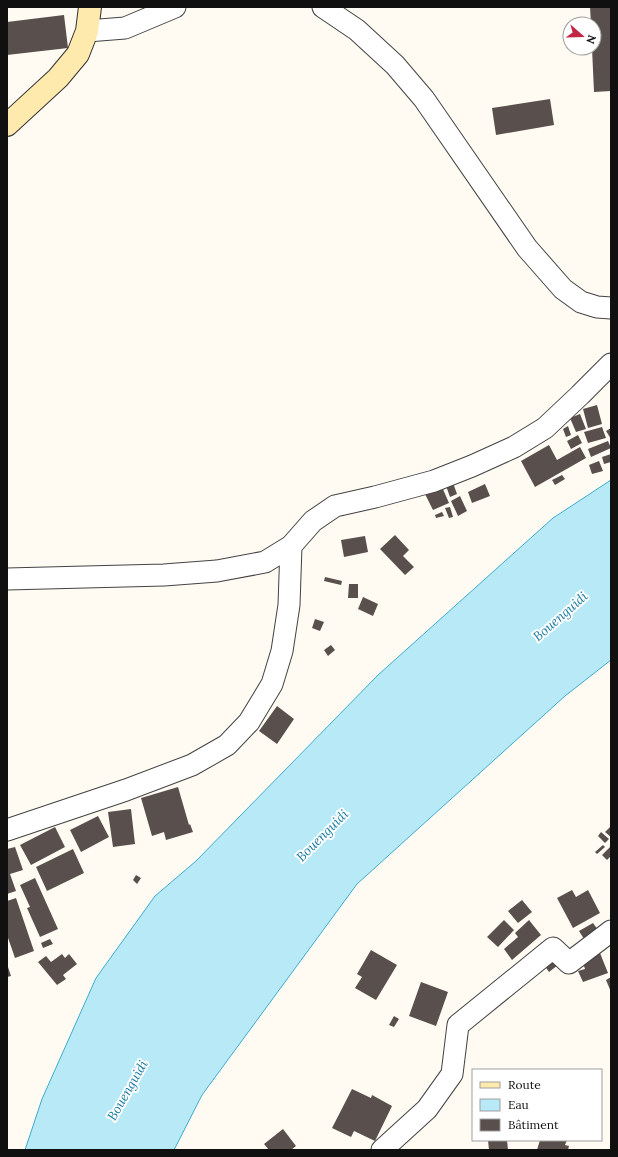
<svg xmlns="http://www.w3.org/2000/svg" width="618" height="1157" font-family="Lora,serif">
<rect width="100%" height="100%" fill="#fffbf3"/>
<!-- water -->
<path fill="#b8e9f7" stroke="#3eabcf" d="M611 480V660L565 696 357 884 202 1095 174 1150H25L42 1099 96 978 155 896 196 861 378 675 553 518Z"/>
<!-- building -->
<path fill="#594f4c" d="M590 7H611V91L594 92 592 48H594V24H591Z
M64 15 68 48 7 55V22Z
M550 99 554 125 496 135 492 108Z
M597 405 602 424 588 428 583 409Z
M580 414 586 429 576 432 570 418Z
M568 426 571 435 566 437 563 429Z
M602 427 606 438 588 443 584 432Z
M611 428V439L606 431Z
M578 435 582 443 571 449 567 441Z
M608 441 611 448 591 457 588 449Z
M549 445 557 460 580 447 586 458 535 487 521 461Z
M611 454V462L604 464 602 457Z
M599 461 603 471 592 474 589 465Z
M562 475 565 479 555 485 552 480Z
M452 480 457 494 450 497 445 483Z
M485 484 490 496 472 503 468 492Z
M442 487 449 503 433 510 425 494Z
M460 496 467 511 458 516 451 501Z
M450 507 453 517 449 518 445 508Z
M442 512 444 516 436 518 435 515Z
M395 535 409 550 403 556 414 567 405 575 380 549Z
M365 536 368 552 344 557 341 540Z
M325 577 342 581 341 585 324 581Z
M349 584H358V598H348Z
M363 597 378 604 373 616 358 609Z
M315 619 324 622 320 631 312 628Z
M331 645 335 650 328 656 324 650Z
M277 706 294 719 277 744 259 731Z
M178 787 189 825 190 824 193 832 166 840 164 832 152 836 141 798Z
M131 809 135 844 113 847 108 812Z
M98 816 109 837 81 852 70 830Z
M611 826V837L605 832Z
M55 827 65 847 31 865 20 845Z
M601 832 609 839 605 843 598 836Z
M603 845 605 847 597 854 595 852Z
M611 846V856L607 860 602 855Z
M15 847 23 870 10 874 16 891 7 894V849Z
M73 849 84 873 47 891 36 867Z
M136 875 141 878 137 884 133 880Z
M35 878 58 929 40 937 27 908 30 907 20 885Z
M572 890 576 897 588 890 600 913 573 928 557 898Z
M16 898 34 951 15 958 7 935V901Z
M522 900 532 912 518 923 508 911Z
M504 920 514 930 498 947 487 937Z
M529 920 541 935 512 960 504 949 518 937 515 933Z
M593 923 598 930 584 939 579 931Z
M50 939 53 944 43 948 41 943Z
M371 950 397 965 376 1000 355 988 362 977 357 974Z
M600 953 608 973 583 982 578 971 585 969 582 960Z
M62 954 65 958 69 954 77 964 63 975 66 979 57 985 38 962 46 956 51 962Z
M551 956 558 965 549 972 542 962Z
M7 964 11 976 7 977Z
M611 977V992L606 980Z
M421 982 448 992 436 1026 409 1016Z
M394 1016 399 1019 394 1027 389 1025Z
M352 1089 371 1098 372 1095 392 1106 375 1141 354 1131 351 1137 332 1128Z
M283 1129 296 1146 291 1150H269L264 1144Z
M488 1140H507L508 1150H489Z
M540 1140H567L565 1145 569 1146 568 1150H537Z"/>
<g fill="none" stroke-linecap="round" stroke-linejoin="round">
<defs>
<path id="minor" d="M323 7 357 30 395 65 424 99 527 248 563 289 581 302 597 307 611 308
M87 31 125 28 175 7
M7 579 164 575 217 571 265 562 291 546 313 521 335 506 375 497 434 481 472 466 514 447 545 428 580 395 611 364
M7 830 126 790 192 765 227 745 249 722 272 684 282 651 289 605 291 546
M382 1150 427 1109 452 1074 458 1025 553 948 569 963 611 931"/>
<path id="secondary" d="M7 125 58 78 78 54 87 31 90 7"/>
</defs>
<!-- minor casing -->
<use href="#minor" stroke="#434343" stroke-width="23"/>
<!-- secondary casing -->
<use href="#secondary" stroke="#323232" stroke-width="24"/>
<!-- minor -->
<use href="#minor" stroke="#fff" stroke-width="21"/>
<!-- secondary -->
<use href="#secondary" stroke="#ffeaae" stroke-width="22"/>
</g>
<g text-anchor="middle" stroke-width="4" stroke-linejoin="round" paint-order="stroke">
<!-- water labels -->
<g font-size="13" font-style="italic" fill="#177ca5" stroke="#fff">
<text transform="translate(560 616) rotate(-41)" y="5">Bouenguidi</text>
<text transform="translate(322 835) rotate(-45)" y="5">Bouenguidi</text>
<text transform="translate(127 1090) rotate(-60)" y="5">Bouenguidi</text>
</g>
</g>
<!-- border -->
<rect width="618" height="1157" fill="none" stroke="#101010" stroke-width="16"/>
<!-- legend -->
<rect x="472" y="1069" width="130" height="72" fill="#ffffff" stroke="#9f9f9f"/>
<rect x="480" y="1082" width="20" height="6" fill="#ffeaae" stroke="#9f9f9f"/>
<text x="508" y="1089" font-size="12" fill="#101010">Route</text>
<rect x="480" y="1099" width="20" height="12" fill="#b8e9f7" stroke="#9f9f9f"/>
<text x="508" y="1109" font-size="12" fill="#101010">Eau</text>
<rect x="480" y="1119" width="20" height="12" fill="#594f4c" stroke="#9f9f9f"/>
<text x="508" y="1129" font-size="12" fill="#101010">Bâtiment</text>
<!-- north arrow -->
<g transform="translate(582 36) rotate(110)"><circle r="19" fill="#ffffff" stroke="#9f9f9f"/>
<path d="M0-3L7 15L0 10L-7 15Z" fill="#c32645"/>
<text y="-6" font-size="11" font-weight="bold" text-anchor="middle" fill="#101010">N</text>
</g>
</svg>
